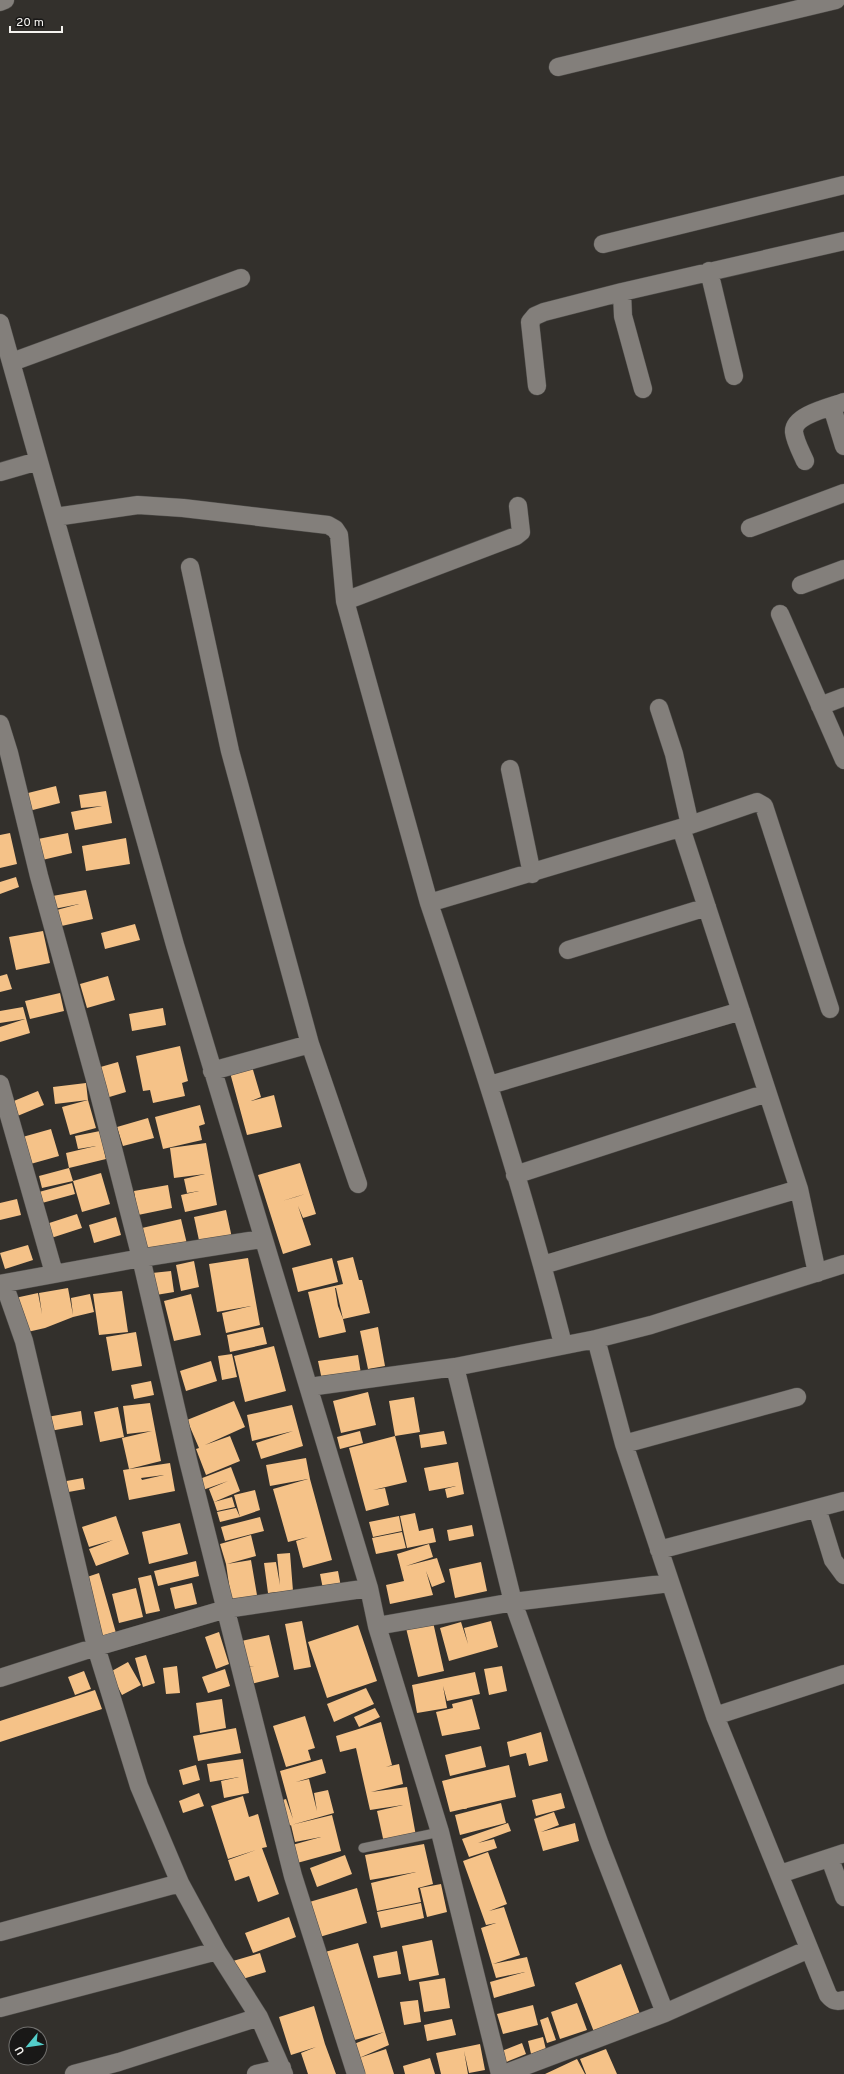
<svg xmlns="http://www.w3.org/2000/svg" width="844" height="2074" font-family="Overpass,sans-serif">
<rect width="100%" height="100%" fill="#33302c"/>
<!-- building -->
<path fill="#f5c288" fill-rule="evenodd" d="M56 786 60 803 25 812 20 795Z
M106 791 112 823 75 830 71 812 102 806 81 808 79 795Z
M10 833 17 864 0 868V835Z
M68 833 72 853 38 861 33 840Z
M126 838 130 864 86 871 82 846Z
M16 877 19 887 0 894V882Z
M86 890 93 919 57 927 53 911 79 904 49 910 47 897Z
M135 924 140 940 105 949 101 933Z
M43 931 50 963 16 970 9 937Z
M7 974 12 989 0 992V976Z
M108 976 115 1000 87 1008 80 984Z
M60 993 64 1011 30 1019 25 1001Z
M23 1007 30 1033 0 1042V1027L25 1019 0 1023V1011Z
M163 1008 166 1025 132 1031 129 1014Z
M180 1046 188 1081 182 1083 185 1096 153 1103 150 1090 143 1091 136 1056Z
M118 1062 126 1092 106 1098 97 1068Z
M251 1063 261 1097 251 1101 274 1095 282 1127 247 1135 229 1069Z
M86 1083 88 1100 55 1104 53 1087Z
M38 1091 44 1105 15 1117 9 1103Z
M88 1100 96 1128 70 1135 62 1107Z
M200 1105 205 1124 199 1126 202 1140 163 1149 155 1117Z
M148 1118 154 1138 123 1146 117 1127Z
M51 1129 59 1156 27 1165 19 1138Z
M100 1131 106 1159 69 1168 73 1181 42 1188 39 1176 69 1168 66 1153 96 1146 78 1149 75 1136Z
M206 1143 217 1205 185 1212 181 1195 199 1191 187 1193 184 1179 205 1174 174 1178 170 1148Z
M300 1163 316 1214 303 1218 298 1206 311 1245 283 1254 258 1175ZM305 1194 296 1197 282 1201Z
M101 1173 110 1204 82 1212 73 1181Z
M72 1183 75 1194 42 1203 39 1192Z
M168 1185 172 1208 138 1215 134 1191Z
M17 1199 21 1215 0 1220V1203Z
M226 1210 232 1238 200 1245 194 1217Z
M77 1214 82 1228 48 1239 43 1225Z
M116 1217 121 1235 94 1243 89 1225Z
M181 1219 187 1244 148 1253 142 1228Z
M28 1245 33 1260 5 1269 0 1253Z
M353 1257 359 1280H362L370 1313 343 1319 346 1332 319 1338 308 1292 343 1284 337 1261ZM335 1288H336L343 1319 338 1306Z
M248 1258 260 1325 226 1333 222 1313 251 1306 217 1312 209 1264Z
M332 1258 338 1282 298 1292 292 1268Z
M194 1261 199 1287 181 1291 176 1265Z
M171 1271 174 1292 156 1295 152 1273Z
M68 1288 73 1315 71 1298 90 1294 94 1312 73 1317 45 1328 23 1333 15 1298 38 1293 42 1314 39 1293Z
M122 1291 128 1332 99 1335 93 1294Z
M191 1294 201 1335 174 1341 164 1301Z
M263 1327 267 1344 230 1352 227 1335Z
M378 1327 385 1366 368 1369 360 1331Z
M136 1332 142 1366 112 1371 106 1337Z
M274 1346 286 1391 245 1402 234 1356Z
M232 1354 237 1377 222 1380 218 1356Z
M358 1355 361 1374 322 1380 318 1361Z
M211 1361 217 1381 186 1391 180 1371Z
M151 1381 154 1395 134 1399 131 1385Z
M368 1392 376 1425 341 1433 333 1401Z
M414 1397 420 1432 395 1436 407 1482 373 1490 385 1488 389 1505 366 1511 349 1448 395 1436 389 1401Z
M234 1401 245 1427 205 1445 230 1436 240 1461 206 1475 196 1449 199 1448 187 1420Z
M150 1403 161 1461 129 1469 122 1438 152 1431 127 1434 123 1406Z
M292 1405 303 1446 261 1459 256 1443 293 1431 252 1441 247 1415Z
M118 1407 124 1437 100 1442 94 1412Z
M81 1411 83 1425 50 1431 47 1417Z
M360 1431 363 1443 340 1449 337 1437Z
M444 1431 447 1444 421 1448 419 1435Z
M306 1458 310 1479 332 1560 303 1568 296 1541 308 1537 288 1542 273 1489 308 1479 270 1486 266 1465Z
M458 1462 464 1494 447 1498 445 1489 456 1486 429 1491 424 1468Z
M170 1463 175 1491 129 1500 123 1470ZM164 1475 142 1480 141 1478Z
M231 1467 240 1491 214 1502 209 1489 228 1481 200 1491 197 1480Z
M83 1478 85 1489 63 1493 61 1482Z
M255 1490 260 1510 240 1517 220 1522 217 1512 236 1508 240 1517 234 1495Z
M232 1497 235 1507 217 1511 214 1502Z
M415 1513 419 1531 433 1528 436 1542 407 1548 400 1516Z
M116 1516 129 1554 96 1566 89 1549 113 1540 89 1547 82 1527Z
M399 1516 402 1531 373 1537 369 1522Z
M260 1517 264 1531 225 1541 221 1527Z
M180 1523 188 1554 149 1564 142 1532Z
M472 1525 474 1536 449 1541 447 1530Z
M402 1532 406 1548 376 1554 372 1538Z
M251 1535 256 1556 227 1564 251 1560 258 1601 232 1605 226 1564 220 1544Z
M429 1544 433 1557 406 1566 437 1558 445 1582 432 1587 426 1571 433 1595 390 1604 386 1585 404 1581 397 1554Z
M290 1553 293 1591 268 1593 264 1563 276 1562 280 1585 277 1554Z
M196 1561 199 1576 158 1586 154 1571Z
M481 1562 487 1591 455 1598 449 1569Z
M338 1571 341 1587 323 1589 320 1574Z
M99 1573 116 1633 101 1637 84 1578Z
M151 1575 160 1611 146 1614 138 1578Z
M192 1583 197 1604 175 1609 170 1588Z
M136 1588 143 1617 119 1623 112 1594Z
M302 1621 311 1667 294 1670 285 1624Z
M491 1621 498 1647 449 1661 440 1628 461 1622 468 1644 464 1628Z
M433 1622 444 1671 418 1677 406 1628Z
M358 1625 377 1681 327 1698 308 1642Z
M219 1632 229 1664 216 1669 205 1637Z
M269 1635 279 1677 247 1685 243 1669 254 1666 243 1668 237 1642Z
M146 1655 155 1683 143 1687 135 1658Z
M128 1662 141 1685 122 1695 110 1672Z
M177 1666 180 1693 166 1694 163 1668Z
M502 1666 507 1691 489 1695 484 1669Z
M225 1669 230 1686 208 1693 202 1677Z
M84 1671 91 1689 75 1695 68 1677Z
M475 1672 480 1694 447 1701 443 1686 447 1708 417 1713 412 1685Z
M366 1688 374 1704 334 1722 327 1704Z
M95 1690 102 1709 0 1742V1721Z
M222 1699 226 1728 200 1733 196 1703Z
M472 1699 480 1729 442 1736 436 1712 453 1708 452 1704Z
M375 1708 380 1717 359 1727 354 1717Z
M305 1716 315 1748 308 1750 311 1760 286 1767 273 1726Z
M381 1722 392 1765 386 1767 399 1764 403 1784 371 1792 407 1787 416 1836 384 1843 377 1811 403 1805 370 1810 356 1748 340 1752 336 1736Z
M236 1728 241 1753 198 1761 193 1736Z
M541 1732 548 1761 529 1766 526 1753 510 1757 507 1742Z
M481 1746 486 1767 450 1776 445 1755Z
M243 1759 249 1793 224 1798 221 1781 239 1777 210 1782 207 1764Z
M322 1759 326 1773 296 1782 309 1779 317 1811 314 1793 328 1790 334 1813 284 1827 276 1802 286 1799 293 1819 280 1771Z
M196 1765 200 1780 183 1785 179 1770Z
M509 1765 516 1797 450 1812 442 1781 458 1777 465 1809 458 1777Z
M199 1793 204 1806 183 1813 179 1801Z
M561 1793 565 1808 536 1816 532 1800Z
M243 1796 249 1817 258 1814 267 1847 262 1848 279 1894 258 1902 249 1876 235 1881 228 1860 256 1850 228 1859 211 1806Z
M501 1803 506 1823 460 1835 455 1815Z
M554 1812 559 1825 541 1832 575 1823 579 1841 543 1851 534 1819Z
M332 1815 341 1851 297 1863 292 1845 321 1837 295 1842 291 1825Z
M508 1823 511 1831 478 1843 494 1839 497 1848 469 1857 462 1839Z
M424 1844 433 1884 418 1888 421 1902 377 1911 371 1883 416 1872 370 1880 365 1855Z
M488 1852 507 1904 489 1911 504 1907 520 1955 493 1964 527 1957 535 1986 494 1998 490 1982 525 1972 496 1978 481 1928 496 1923 486 1925 463 1861Z
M345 1855 352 1874 317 1887 310 1868Z
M441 1884 447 1912 427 1917 420 1888Z
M357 1888 367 1923 316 1938 306 1903Z
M421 1903 424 1918 381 1928 377 1912Z
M289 1917 296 1937 253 1953 245 1933Z
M432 1940 439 1975 409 1981 402 1946Z
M358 1943 389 2045 359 2058 386 2049 394 2074H360L349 2046 384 2032 351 2041 325 1952Z
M397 1951 401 1974 378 1978 373 1956Z
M260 1953 266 1972 239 1980 233 1961Z
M621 1964 640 2014 594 2032 575 1983Z
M445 1978 450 2008 424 2012 419 1982Z
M418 2000 421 2022 404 2025 400 2002Z
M577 2003 587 2030 560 2039 551 2012Z
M533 2005 538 2025 503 2034 497 2014Z
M314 2006 325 2044 336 2074H308L301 2053 316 2047 291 2055 279 2017Z
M548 2017 556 2040 547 2043 540 2020Z
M452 2019 456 2035 427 2041 424 2025Z
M543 2037 547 2054 532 2058 528 2041Z
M522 2043 526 2054 504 2063 499 2052Z
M480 2044 485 2070 469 2073 464 2051 468 2074H441L436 2053Z
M606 2049 617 2074H586L580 2059Z
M430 2058 435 2074H405L403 2066Z
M577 2059 585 2074H545Z"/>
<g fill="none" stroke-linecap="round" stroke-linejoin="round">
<defs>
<path id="service" d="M363 1848 440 1832"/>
<path id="minor" d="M0 2 5 0
M558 67 836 0
M603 244 844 185
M709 271 734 376
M0 323 175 945 369 1588 377 1626 440 1832 500 2074
M12 362 241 278
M537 386 530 322 535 316 544 312 622 292
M643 389 623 316 622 292 844 241
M832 407 844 446
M805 461C801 452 795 441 794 432 793 415 831 407 844 402
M0 472 38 461
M55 517 138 505 183 508 328 525 335 529 339 535 345 601
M750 528 844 493
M190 567 230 751 310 1044 212 1071
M801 585 844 569
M780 614 844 760
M820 706 844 697
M659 708 674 754 690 825
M0 724 9 753 39 876 98 1090 141 1258 188 1460 293 1876 356 2074
M510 769 532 874
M681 828 799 1189 817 1273
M429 903 345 601 516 536 521 532 518 506
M568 950 707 907
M310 1044 358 1184
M0 1084 54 1273
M490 1085 741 1011
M515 1175 767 1093
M844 1264 651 1325 596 1339 624 1444 715 1716 828 1995C833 2001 836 2002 844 2000
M543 1265 799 1189
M0 1284 141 1258 262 1239
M4 1284 24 1341 96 1647 139 1786 180 1883 217 1951 259 2017 284 2074
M563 1344C525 1195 478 1049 429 903L690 825 757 802 764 806 830 1009
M455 1367 513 1602 600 1845 665 2013
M309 1387 455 1367 596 1339
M624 1444 797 1397
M817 1508 833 1560 844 1575
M659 1550 844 1501
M377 1626 513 1602 670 1583
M0 1678 96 1647 226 1609 369 1588
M715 1716 844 1674
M830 1859 844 1897
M780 1874 844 1853
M0 1932 180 1883
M0 2008 217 1951
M74 2074 119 2062 259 2017
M256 2074 282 2068
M504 2074 665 2013 809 1949"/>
</defs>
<!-- service casing -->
<use href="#service" stroke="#4f4d4a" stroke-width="10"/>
<!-- minor casing -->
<use href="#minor" stroke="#4f4d4a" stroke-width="19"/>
<!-- service -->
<use href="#service" stroke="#837f7b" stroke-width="9"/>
<!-- minor -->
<use href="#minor" stroke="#837f7b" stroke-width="18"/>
</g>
<!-- north arrow -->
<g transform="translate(28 2046) rotate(241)"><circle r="19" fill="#191817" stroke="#71706e"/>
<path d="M0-3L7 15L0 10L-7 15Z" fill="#53cdca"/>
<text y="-6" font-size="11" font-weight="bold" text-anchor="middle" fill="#f5f3f0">U</text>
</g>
<!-- scale -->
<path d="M10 26v6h52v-6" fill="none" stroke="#f5f3f0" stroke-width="2"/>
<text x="16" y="26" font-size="12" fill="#f5f3f0" stroke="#191817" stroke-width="3" paint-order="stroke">20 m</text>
</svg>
